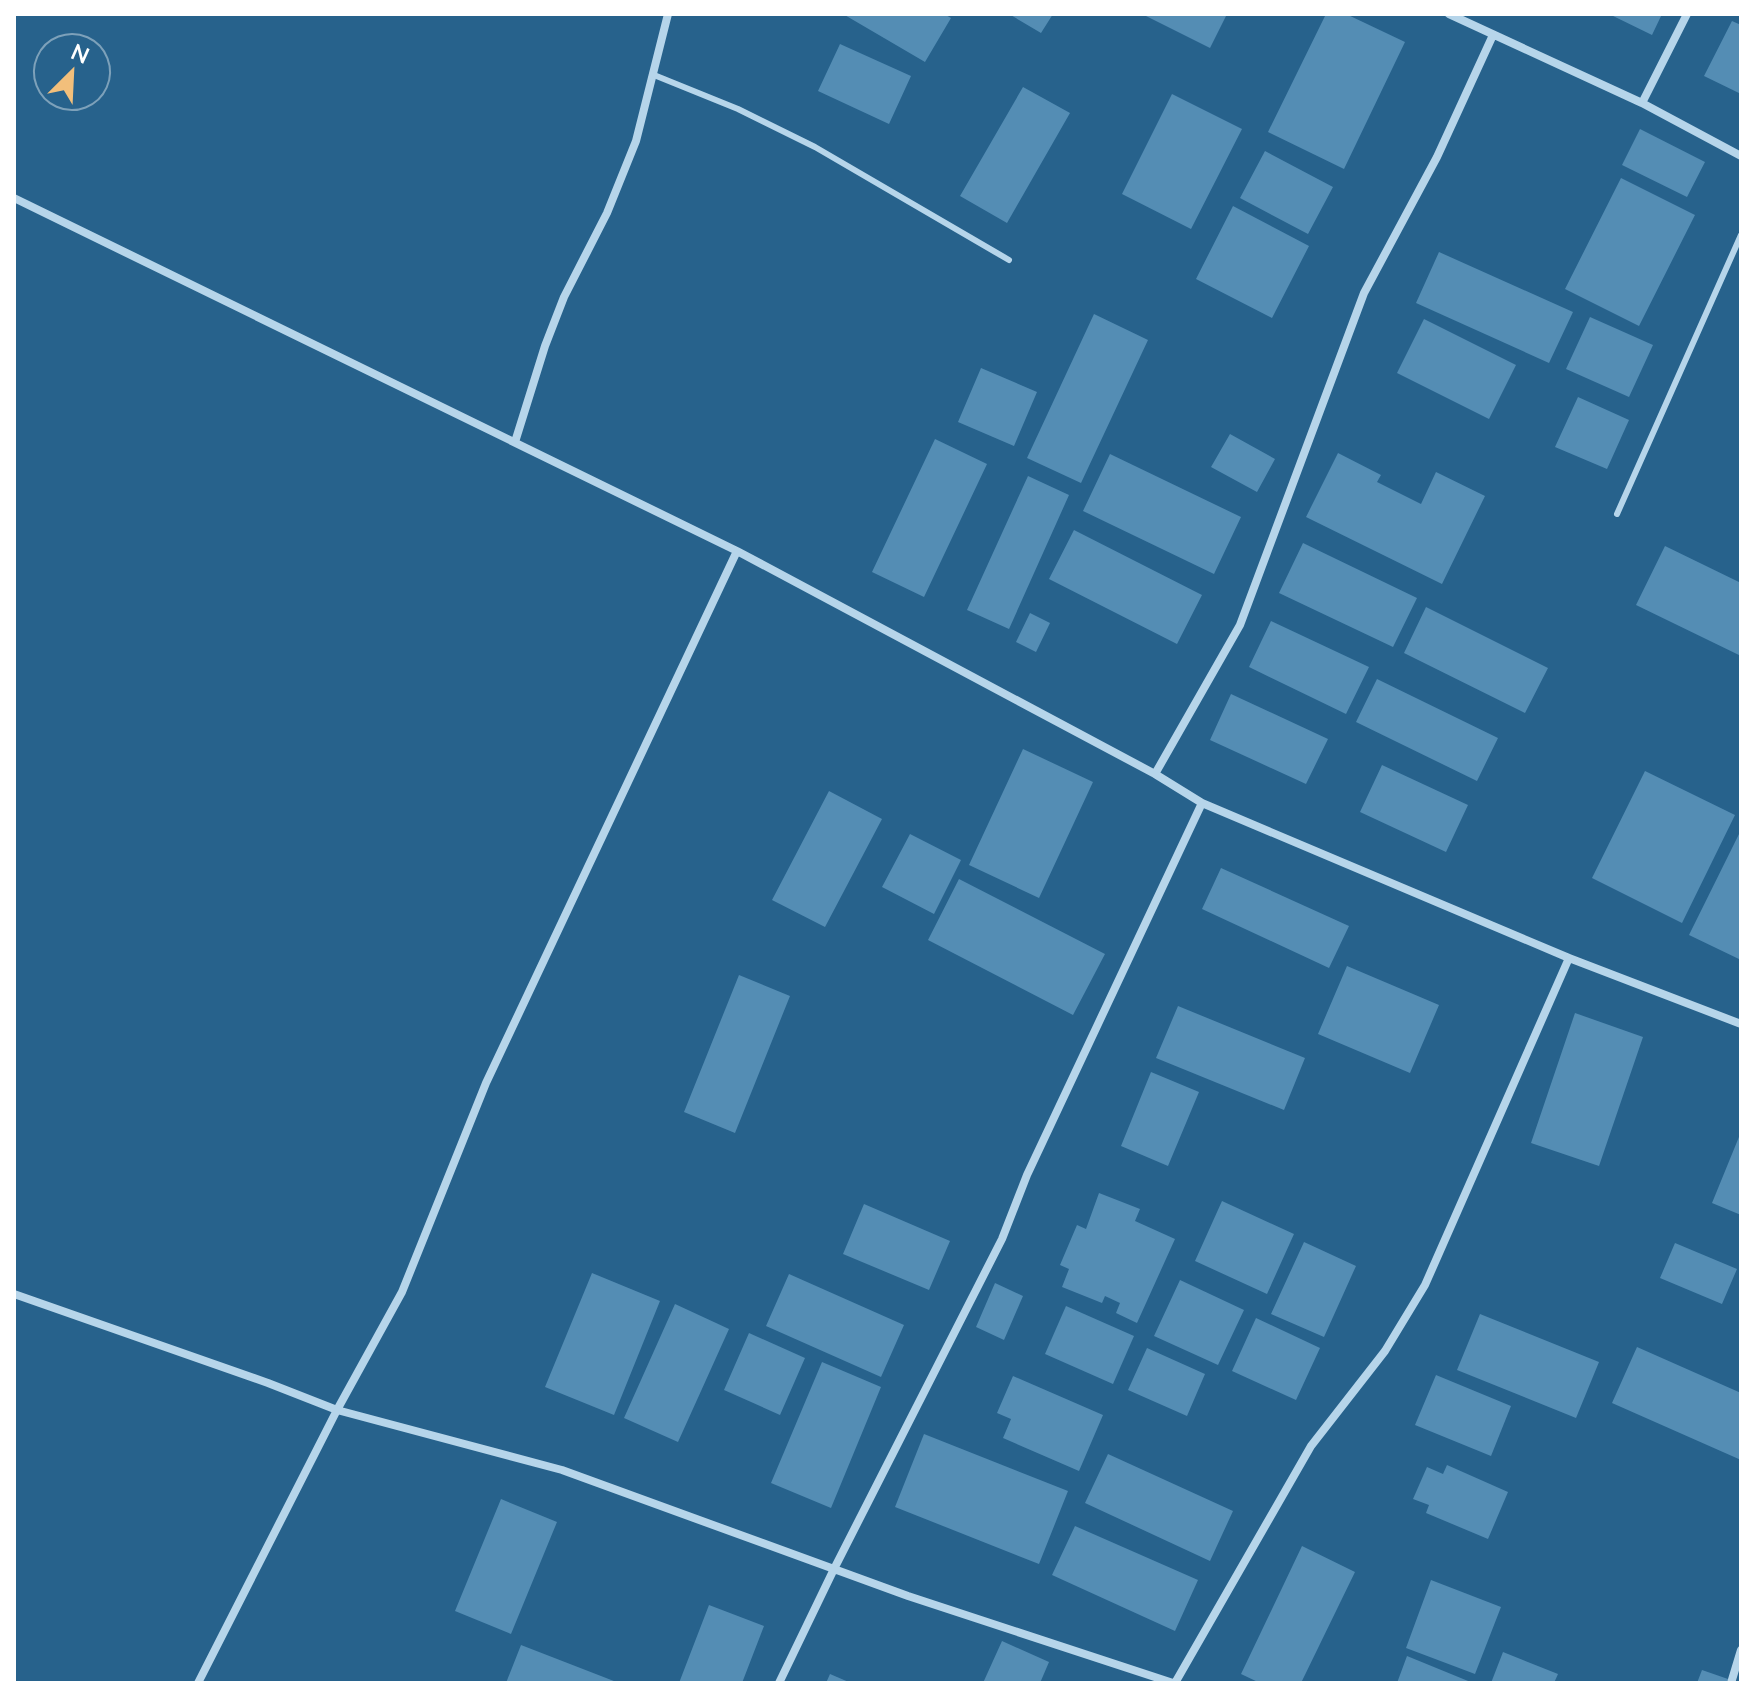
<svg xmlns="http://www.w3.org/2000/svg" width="1755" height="1697" font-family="Lato,sans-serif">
<rect width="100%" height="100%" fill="#27628c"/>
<!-- building -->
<path fill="#548db4" d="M843 14H944L951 18 925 62Z
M1009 14H1053L1041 33Z
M1142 14H1227L1210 48Z
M1326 14H1346L1405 42 1344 169 1268 132Z
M1609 14H1662L1652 35Z
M1732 21 1741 25V94L1704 76Z
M840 44 911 76 889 124 818 91Z
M1023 87 1070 113 1007 223 960 196Z
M1172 94 1242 129 1191 229 1122 194Z
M1640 129 1705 162 1687 197 1622 165Z
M1265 151 1333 187 1308 234 1240 198Z
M1621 178 1695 215 1639 326 1565 289Z
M1233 206 1309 246 1272 318 1196 279Z
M1439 252 1573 312 1549 363 1416 303Z
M1094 314 1148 340 1081 483 1027 458Z
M1590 317 1653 345 1629 397 1566 369Z
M1424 319 1516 365 1489 419 1397 373Z
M981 368 1037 392 1014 446 958 422Z
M1578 397 1629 420 1607 469 1555 447Z
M1230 434 1275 459 1257 492 1211 467Z
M935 439 987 464 924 597 872 572Z
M1338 453 1381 475 1377 482 1421 504 1436 472 1485 496 1442 584 1306 517Z
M1110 454 1241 517 1214 574 1083 511Z
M1028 476 1069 495 1009 629 967 610Z
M1074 530 1202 595 1177 644 1049 579Z
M1303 543 1417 598 1393 647 1279 593Z
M1665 546 1741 583V656L1636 605Z
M1426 607 1548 668 1525 713 1404 653Z
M1030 613 1050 623 1036 652 1016 642Z
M1271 621 1369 667 1346 714 1249 667Z
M1377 679 1498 738 1477 781 1356 722Z
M1231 694 1328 739 1306 784 1210 740Z
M1023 749 1093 782 1039 898 969 865Z
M1382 765 1468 805 1446 852 1360 812Z
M1645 771 1735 815 1682 923 1592 878Z
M829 791 882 819 825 927 772 900Z
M1741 830V960L1689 935Z
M910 834 961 860 934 914 882 887Z
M1221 868 1349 926 1329 968 1202 909Z
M959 879 1105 954 1073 1015 928 940Z
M1347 966 1439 1005 1410 1073 1318 1034Z
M739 975 790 996 735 1133 684 1112Z
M1178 1006 1305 1058 1284 1110 1156 1058Z
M1575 1013 1643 1037 1599 1166 1531 1143Z
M1151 1072 1199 1092 1168 1166 1121 1146Z
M1741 1132V1215L1712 1203Z
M1099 1193 1140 1209 1135 1221 1175 1239 1137 1323 1116 1313 1120 1303 1105 1296 1102 1303 1062 1287 1069 1269 1060 1265 1077 1225 1086 1229Z
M1222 1201 1294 1234 1267 1294 1195 1261Z
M864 1204 950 1241 929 1290 843 1254Z
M1304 1242 1356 1266 1324 1337 1271 1314Z
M1675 1243 1737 1269 1722 1304 1660 1278Z
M592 1273 660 1301 614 1415 545 1387Z
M789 1274 904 1325 881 1377 766 1326Z
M1180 1280 1244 1310 1218 1365 1154 1336Z
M995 1283 1023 1296 1004 1340 976 1327Z
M675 1304 729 1329 678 1442 624 1418Z
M1066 1306 1134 1336 1113 1384 1045 1354Z
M1480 1314 1599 1362 1576 1418 1457 1370Z
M1256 1318 1320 1348 1296 1400 1232 1371Z
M749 1333 805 1358 780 1415 724 1390Z
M1637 1347 1741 1393V1460L1612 1403Z
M1147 1348 1205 1374 1187 1416 1128 1390Z
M822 1362 881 1387 831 1508 771 1483Z
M1436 1375 1511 1406 1491 1456 1415 1425Z
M1013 1376 1103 1415 1079 1471 1003 1438 1011 1419 997 1413Z
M924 1434 1068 1491 1039 1564 895 1507Z
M1108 1454 1233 1511 1210 1561 1085 1503Z
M1447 1465 1508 1492 1488 1539 1426 1513 1429 1505 1413 1499 1427 1467 1443 1474Z
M501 1499 557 1522 511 1634 455 1611Z
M1075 1526 1198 1580 1175 1631 1052 1575Z
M1302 1546 1355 1572 1301 1683H1260L1241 1674Z
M1431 1580 1501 1607 1475 1674 1406 1648Z
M709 1605 764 1626 742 1683H679Z
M1002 1641 1049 1662 1040 1683H983Z
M521 1645 619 1683H506Z
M1503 1652 1558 1674 1554 1683H1491Z
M1407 1656 1473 1683H1397Z
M1702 1670 1728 1679 1727 1683H1697Z
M830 1674 851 1683H826Z"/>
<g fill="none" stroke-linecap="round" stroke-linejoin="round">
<!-- lane -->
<path stroke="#b6d5ea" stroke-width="6" d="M654 75 738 109 815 147 1009 260
M1617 514 1741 235"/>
<!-- street -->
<path stroke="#b6d5ea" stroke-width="8" d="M1449 14 1642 103 1741 156
M1642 103 1687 14
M14 198 737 551 1155 774 1202 803 1569 958 1741 1024
M515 442 545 346 564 297 607 213 636 141 668 14
M737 551 486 1083 402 1292 337 1410 562 1470 908 1596 1173 1683
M1155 774 1240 625 1364 293 1437 157 1493 35
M14 1294 268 1383 337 1410 198 1683
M779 1683 834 1569 1002 1239 1027 1175 1202 803
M1175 1683 1311 1446 1385 1351 1425 1285 1569 958
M1731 1683 1741 1650"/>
</g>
<!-- border -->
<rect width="1755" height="1697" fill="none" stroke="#ffffff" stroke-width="32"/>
<!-- north arrow -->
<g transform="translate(72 72) rotate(24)"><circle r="38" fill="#27628c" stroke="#7da1ba" stroke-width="2"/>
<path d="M0-6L14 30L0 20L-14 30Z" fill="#f2bf7b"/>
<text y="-12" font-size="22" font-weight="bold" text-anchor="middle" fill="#ffffff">N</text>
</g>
</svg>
